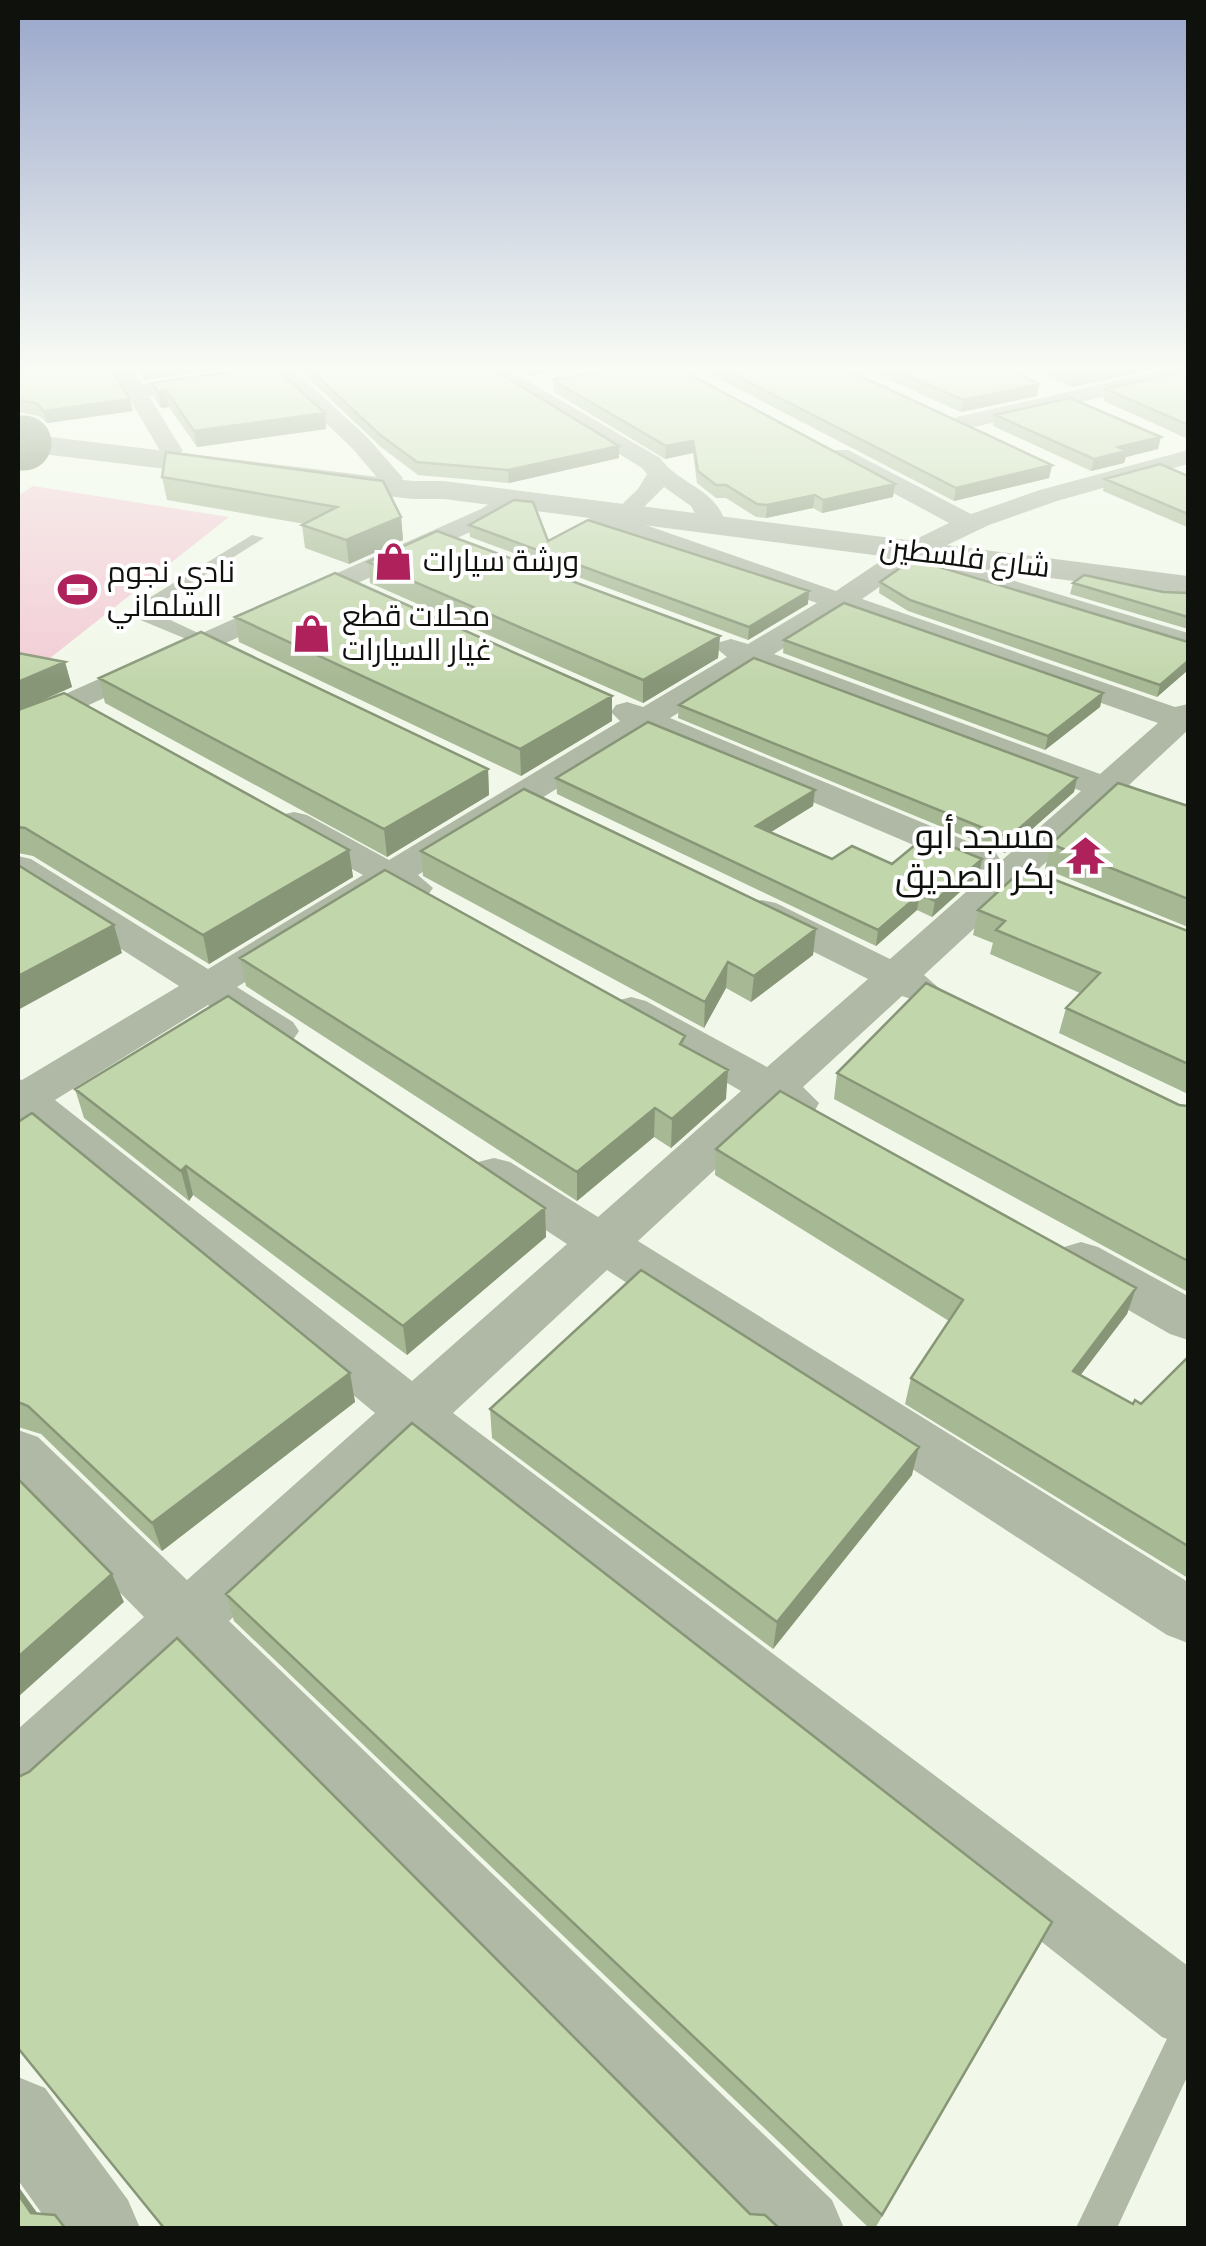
<svg xmlns="http://www.w3.org/2000/svg" width="1206" height="2246" font-family="'Playfair Display',Cairo,serif">
<rect width="100%" height="100%" fill="#f1f8e9"/>
<!-- green -->
<path fill="#f2ccd5" d="M33 486 229 517 40 666 18 662V496Z"/>
<g fill="none" stroke-linecap="round" stroke-linejoin="round">
<!-- service -->
<path fill="#b0b9a6" fill-rule="evenodd" d="M252 535 264 538 149 610 211 639V645H201L138 619 136 606Z
M1188 2017V2075L1117 2228H1076L1175 2022Z"/>
<!-- minor -->
<path fill="#b0b9a6" fill-rule="evenodd" d="M131 366 142 384 266 366H321L318 370 298 374 367 437 403 478 400 483H382L351 447 277 377 149 396 183 451 171 458 163 456 111 367Z
M477 366H502L660 458C679 485 717 488 726 525L722 531H704L691 506 664 487 631 520 836 591 906 544 949 523 832 460 828 455 832 450H848L971 514 1040 490 1188 450V464L1057 501 989 525 924 556 862 599 1175 707 1188 704V730L1129 785 1188 807V829L1111 802 924 975 940 989 934 998 920 1002 902 996 803 1087 819 1103 813 1114 797 1118 778 1111 638 1241 1188 1582V1643L1167 1635 607 1270 453 1413 1188 1966V2047L1162 2037 416 1447 229 1621 832 2200 844 2228H748L187 1660 41 1795 18 1804V1729L144 1617 18 1489V1430L38 1437 187 1580 375 1413 18 1118V1079L22 1080 179 986 18 883V856L31 859 208 969 363 875 281 831 276 823 281 815 294 812 307 815 389 860 620 721 611 712 616 705 627 702 643 707 727 657 716 648 720 642 731 639 748 644 817 603 597 525 578 509 582 504H600L613 513 638 489 647 474 642 468ZM842 612 1158 723 1100 774 774 654ZM753 667 1081 791 1001 861 996 853 670 718ZM648 732 970 869 991 870 890 959 776 903 762 900 748 903 743 911 748 919 868 979 767 1067 646 1001 631 997 616 1001 610 1010 616 1019 741 1091 598 1217 510 1162 494 1158 478 1162 471 1174 478 1186 567 1244 412 1381 55 1100 208 1005C234 1022 261 1049 293 1040L299 1031 293 1022 237 987 392 891 414 899 427 896 433 888 418 875Z
M1182 366H1188V377L957 431 946 424 957 417Z
M510 491 523 499 499 519 18 737V715L481 509Z
M938 558 1188 633V651L928 572 924 566Z
M1081 1242 1098 1247 1188 1296V1340L1170 1334 1064 1273 1056 1260 1064 1247Z
M18 2077 45 2088 128 2200 140 2228H52L18 2180Z"/>
<!-- tertiary -->
<path fill="#b0b9a6" fill-rule="evenodd" d="M18 433 412 481H444L1188 576V596L444 499H412L18 451Z"/>
<!-- primary -->
<path stroke="#768664" stroke-width="55" d="M18 443H24"/>
</g>
<!-- wall -->
<path fill="#a7b894" d="M18 366 133 411 47 423 39 416 18 412Z
M134 366H239L144 380Z
M305 366H488L619 458 509 483 418 475 381 447 306 376Z
M509 366H583L527 376Z
M694 366H839L1052 465 1049 478 954 501Z
M858 366H1002L1039 384 1037 396 961 412Z
M1023 366H1170L1072 387Z
M1188 370V439L1104 401 1106 389Z
M553 380 893 497 822 513 813 508 766 518 756 517 726 498H716L697 483 693 453 665 459 554 392Z
M152 383 325 413 326 429 197 447 169 407 161 408 155 399Z
M995 415 1158 449 1126 457 1124 463 1091 471 993 426Z
M1188 476V527H1187L1103 491 1105 479Z
M162 477 401 517 403 540 349 564 305 548 302 525 305 524 167 500Z
M469 525 548 541 808 604 748 640 470 537Z
M368 562 720 636 718 658 643 703 370 583Z
M880 582 1188 642V670L1157 697 908 611 879 593Z
M1073 583 1188 593V629L1070 594Z
M235 617 612 721 521 776 239 642Z
M784 640 1103 693 1100 707 1045 750 783 653Z
M18 653 65 662 72 687 33 704 349 850 353 877 209 964 33 856 18 853Z
M99 678 488 769 489 795 387 857 105 703Z
M679 705 1077 778 1074 792 1005 853 678 718Z
M556 778 815 790 813 806 770 832 832 859 892 864 982 859 979 875 932 917 917 910 876 946 557 794Z
M1188 806V927L1045 869 1051 844Z
M421 851 816 929 813 955 751 1002 726 988 704 1028 423 876Z
M978 910 1188 931V1094L1059 1033 1066 1008 1080 993 990 954 993 943 973 935Z
M240 958 685 1036 684 1047 726 1099 671 1148 654 1137 577 1201 246 986Z
M837 1073 1188 1106V1292L834 1099Z
M75 1089 545 1208 546 1237 407 1355 193 1195 189 1201 84 1118Z
M18 1122 350 1373 355 1402 162 1551 41 1434 18 1427Z
M716 1149 1136 1288 1127 1314 1080 1375 1133 1404H1141L1188 1357V1578L905 1404 911 1378 949 1321 715 1175Z
M490 1409 912 1475 773 1649 492 1438Z
M226 1594 1052 1922 875 2228H869L234 1621Z"/>
<!-- shaded-wall -->
<path fill="#889678" d="M157 366H239L144 380 142 368Z
M526 366H583L527 376Z
M1118 366H1170L1072 387 1075 375Z
M1039 384 1037 396 961 412 963 400Z
M166 390 169 407 161 408 158 392Z
M130 399 133 411 47 423 44 411Z
M325 413 326 429 197 447 194 431Z
M1161 437 1158 449 1126 457 1124 463 1091 471 1094 459 1118 447Z
M693 441V453L665 459 666 446Z
M619 446V458L509 483 508 470Z
M1052 465 1049 478 954 501 956 488Z
M895 484 893 497 822 513 823 500Z
M815 495 813 508 766 518 767 505Z
M401 517 403 540 349 564 346 540Z
M809 591 808 604 748 640 749 627Z
M720 636 718 658 643 703V680Z
M1188 661V670L1157 697 1160 685Z
M65 662 72 687 18 711V682Z
M1103 693 1100 707 1045 750 1048 736Z
M612 696V721L521 776 520 749Z
M488 769 489 795 387 857 384 829Z
M1077 778 1074 792 1005 853 1008 838Z
M815 790 813 806 755 842 756 826Z
M349 850 353 877 209 964 203 935Z
M982 859 979 875 932 917 935 901Z
M920 894 917 910 876 946 878 930Z
M114 925 122 953 18 1010V976Z
M816 929 813 955 751 1002 754 976Z
M728 962 726 988 704 1028 705 1002Z
M728 1070 726 1099 671 1148 672 1119Z
M655 1108 654 1137 577 1201V1172Z
M186 1166 193 1195 189 1201 181 1171Z
M545 1208 546 1237 407 1355 403 1326Z
M1136 1288 1127 1314 1064 1397 1073 1371Z
M350 1373 355 1402 162 1551 152 1523Z
M919 1447 912 1475 773 1649 777 1622Z
M112 1574 124 1602 18 1697V1657Z
M1052 1922 1040 1945 875 2228 882 2215Z
M18 2186 48 2228 31 2213 18 2194Z"/>
<!-- building -->
<path fill="#c2d6ac" stroke="#889678" stroke-width="2.5" d="M18 366H110L130 399 44 411 36 403 18 400Z
M268 366H274L325 413 194 431 166 390 158 392 152 383Z
M306 366H488L619 446 508 470 417 462 379 434Z
M631 366H674L895 484 823 500 815 495 767 505 757 504 726 485H716L698 471 693 441 666 446 553 380Z
M717 366H839L1052 465 956 488Z
M886 366H1002L1039 384 963 400Z
M1052 366H1118L1075 375Z
M1188 370V425L1106 389Z
M1070 398 1161 437 1118 447 1127 451 1094 459 995 415Z
M166 452 383 481 401 517 346 540 302 525 337 507 162 477Z
M1160 464 1188 476V514L1105 479Z
M514 500 533 502 548 541 588 520 809 591 749 627 469 525Z
M437 531 720 636 643 680 368 562Z
M913 559 1188 642V661L1160 685 910 600 880 582Z
M335 573 612 696 520 749 235 617Z
M1084 575 1163 592 1188 593V617L1073 583Z
M844 603 1103 693 1048 736 784 640Z
M201 632 488 769 384 829 99 678Z
M18 653 65 662 18 682Z
M754 658 1077 778 1008 838 679 705Z
M64 693 349 850 203 935 25 828 18 827V710Z
M648 722 815 790 756 826 832 859 852 846 892 864 926 836 982 859 935 901 920 894 878 930 556 778Z
M1118 783 1188 806V899L1051 844Z
M524 789 816 929 754 976 728 962 705 1002 421 851Z
M18 865 114 925 18 976Z
M1024 868 1188 931V1064L1066 1008 1100 973 996 930 1005 921 978 910Z
M385 870 685 1036 680 1044 728 1070 672 1119 655 1108 577 1172 240 958Z
M926 983 1179 1105 1188 1106V1261L837 1073Z
M228 996 545 1208 403 1326 186 1166 181 1171 75 1089Z
M780 1091 1136 1288 1073 1371 1133 1404 1135 1400 1141 1404 1188 1357V1546L911 1378 963 1300 716 1149Z
M32 1113 350 1373 152 1523 28 1406 18 1402V1122Z
M641 1270 919 1447 777 1622 490 1409Z
M412 1423 1052 1922 882 2215 226 1594Z
M18 1479 112 1574 18 1657Z
M177 1638 750 2214 765 2215 779 2228H164L18 2048V1777L29 1772Z
M18 2194 31 2213 55 2215 65 2228H18Z"/>
<!-- sky -->
<linearGradient id="sky" x2="0" y2="1"><stop stop-color="#99a6ca"/><stop offset="0.54" stop-color="#f9fcf5"/><stop offset="1" stop-color="#f9fcf5" stop-opacity="0"/></linearGradient>
<rect width="1206" height="681" fill="url(#sky)"/>
<!-- icons -->
<defs>
<symbol id="shop-bare" viewBox="-9 -9 18 18"><path d="M-5-2.5h2.3a2.7 3.5 0 0 1 5.4 0H5L5.5 6h-11ZM-1.5-2.5h3a1.5 2.3 0 0 0-3 0Z" fill="#ae215b" stroke="#fff" stroke-width="2.5" paint-order="stroke"/></symbol>
<symbol id="stadium-bare" viewBox="-9 -9 18 18"><path d="M0-5a6.5 5 0 1 0 0 10a6.5 5 0 1 0 0-10ZM-3.5-1.8h7v3.6h-7Z" fill="#ae215b" stroke="#fff" stroke-width="2.5" paint-order="stroke"/></symbol>
<symbol id="temple-bare" viewBox="-9 -9 18 18"><path d="M0-6L5-2H3V0L6.5 2.5H4V6H1.5V3h-3V6H-4V2.5H-6.5L-3 0V-2H-5Z" fill="#ae215b" stroke="#fff" stroke-width="2.5" paint-order="stroke"/></symbol>
</defs>
<g fill-rule="evenodd">
<use href="#shop-bare" x="366" y="534" width="55" height="55"/>
<use href="#stadium-bare" x="50" y="562" width="55" height="55"/>
<use href="#shop-bare" x="284" y="606" width="55" height="55"/>
<use href="#temple-bare" x="1058" y="828" width="55" height="55"/>
</g>
<g text-anchor="middle" stroke-width="8" stroke-linejoin="round" paint-order="stroke">
<!-- far-street labels -->
<g font-size="30" fill="#0f110c" stroke="#fff">
<text transform="translate(965 557) rotate(7)" y="10">شارع فلسطين</text>
</g>
<!-- far-poi labels -->
<g font-size="30" fill="#0f110c" stroke="#fff" text-anchor="start">
<text x="423" y="571">ورشة سيارات</text>
<text x="107" y="582">نادي نجوم<tspan x="107" dy="34">السلماني</tspan></text>
<text x="342" y="626">محلات قطع<tspan x="342" dy="34">غيار السيارات</tspan></text>
</g>
<!-- poi labels -->
<g font-size="35" fill="#0f110c" stroke="#fff" text-anchor="end">
<text x="1055" y="848">مسجد أبو<tspan x="1055" dy="40">بكر الصديق</tspan></text>
</g>
</g>
<!-- border -->
<rect width="1206" height="2246" fill="none" stroke="#0f110c" stroke-width="40"/>
</svg>
